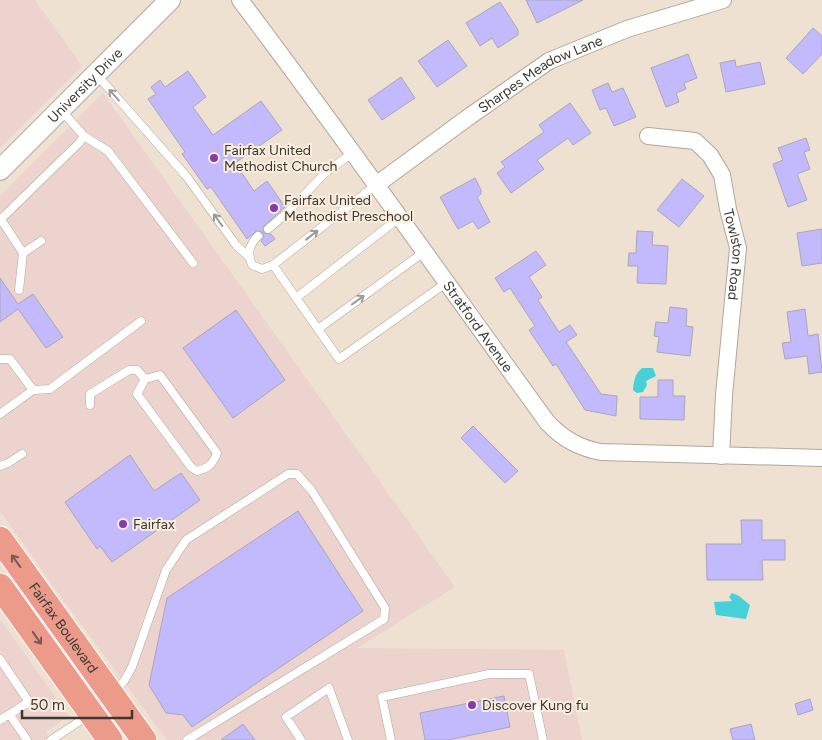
<svg xmlns="http://www.w3.org/2000/svg" width="822" height="740" font-family="Figtree,sans-serif">
<rect width="100%" height="100%" fill="#eee1d2"/>
<!-- commercial -->
<path fill="#edd3ce" d="M0 0H35L82 66 0 148Z
M103 93 455 587 357 648 564 650 582 740H167L61 597 0 511V196Z
M0 619 69 716 46 732 51 740H0Z"/>
<!-- water -->
<path fill="#48d0d9" d="M642 368H653L656 376 646 381 647 385 643 392 637 393 633 390C634 380 635 374 642 368Z
M732 593 739 596 750 605 746 619 716 615 714 602 732 601 729 597Z"/>
<!-- building -->
<path fill="#c2bafc" stroke="#a8a7b8" d="M526 0H583L537 23Z
M500 2 518 30V35L498 48 492 38 480 46 466 23Z
M813 28 822 36V54L803 74 786 58Z
M448 40 467 66 437 87 418 61Z
M688 54 697 78 684 83 686 89 676 93 679 102 666 107 651 68Z
M735 60 736 67 760 62 765 84 726 92 720 63Z
M188 71 206 97 193 107 213 135 261 101 282 130 235 163 254 191 267 181 285 207 263 227 264 233 271 234 275 239 265 246 261 241 264 237 262 232 256 231 247 239 211 187 207 189 182 154 185 152 148 99 156 94 151 87 160 80 165 87Z
M401 77 415 98 382 120 368 100Z
M608 83 612 92 623 88 636 117 614 126 606 108 600 110 592 90Z
M570 103 591 133 573 145 568 138 537 160 544 169 511 193 497 173 505 167 501 162 544 132 539 125Z
M806 138 810 150 804 152 810 169 797 174 807 200 788 207 773 164 783 160 778 148Z
M475 178 481 190V194L477 197 490 222 478 229 473 221 458 229 440 197Z
M682 179 704 196 679 227 657 210Z
M822 229V263L802 266 797 233Z
M637 231 653 232 652 245 668 246 666 284 637 283 638 266H628L629 253H636Z
M536 251 546 265 529 277 542 297 538 300 559 332 570 325 577 335 566 342 601 394 617 396 616 416 585 410 556 364 553 366 529 330 535 326 510 288 504 292 495 278Z
M0 278 18 304 33 294 63 337 46 348 18 309 0 322Z
M670 307 687 309 686 326 693 327 690 356 657 352 659 337 654 336 656 322 668 323Z
M805 309 808 336 818 334 822 372 809 374 807 356 785 359 782 343 791 342 787 312Z
M236 310 285 380 233 418 183 348Z
M658 380H673V396H685L684 420 640 419V397H658Z
M473 426 518 471 505 483 461 438Z
M130 455 154 491 181 473 200 500 112 562 100 546 97 549 65 502Z
M298 511 363 611 192 727 183 715 166 713 149 685 167 598Z
M741 520H762V540H785V560H762L763 580H707L706 544H742Z
M504 696 510 727 448 740H425L420 713Z
M810 699 813 710 798 715 795 704Z
M243 724 255 740H221Z
M751 724 755 740H733L730 729Z"/>
<g fill="none" stroke-linecap="round" stroke-linejoin="round">
<defs>
<path id="service" d="M97 75 187 177 236 245 249 257
M84 136 108 151 193 263
M0 218 23 253 41 241
M0 220 79 143 84 136 61 110
M268 229 287 213 324 174 352 153
M258 236C249 245 247 253 252 265L262 269 273 265 376 185
M273 265 339 359 446 283
M19 290 23 253
M296 298 399 218
M318 329 424 252
M0 359H10L33 390 50 389 141 321
M90 405V394L129 370H137L145 379 160 375 217 453C213 464 209 468 197 471L191 467 137 394 145 379
M0 414 33 390
M0 466 8 463 22 454
M0 659 29 702 0 720
M114 692 124 681 132 667 166 570 186 540 288 474H297L312 491 385 608 384 619 187 740
M10 715 27 740
M51 740 89 715
M301 740 286 717 329 688 348 740
M391 740 382 697 489 674H529L543 740"/>
<g id="minor">
<path id="s1" d="M240 0C345 139 445 281 547 422 563 439 579 448 601 452L822 458"/>
<path id="s2" d="M648 136 695 141 710 155 722 175 728 209 738 248 724 395 721 456"/>
<path id="s3" d="M376 185 470 116 549 61 627 29 723 0"/>
</g>
<g id="tertiary">
<path id="s4" d="M0 170 170 0"/>
</g>
<g id="primary">
<path id="s5" d="M0 539 144 740"/>
<path d="M0 586 110 740"/>
</g>
</defs>
<!-- service casing -->
<use href="#service" stroke="#b3a799" stroke-width="9"/>
<!-- minor casing -->
<use href="#minor" stroke="#b3a799" stroke-width="18"/>
<!-- tertiary casing -->
<use href="#tertiary" stroke="#b3a799" stroke-width="22"/>
<!-- primary casing -->
<use href="#primary" stroke="#fff" stroke-width="27"/>
<!-- service -->
<use href="#service" stroke="#fff" stroke-width="8"/>
<!-- minor -->
<use href="#minor" stroke="#fff" stroke-width="16"/>
<!-- tertiary -->
<use href="#tertiary" stroke="#fff" stroke-width="20"/>
<!-- primary -->
<use href="#primary" stroke="#ec9b8b" stroke-width="25"/>
</g>
<!-- one-way arrows -->
<defs><path id="oneway-shaft" d="M-6 0H5M1.5-3L5.5 0L1.5 3" fill="none" stroke-width="1.6" stroke-linecap="round" stroke-linejoin="round" transform="scale(1.25)"/></defs>
<g stroke="#9d9b98">
<use href="#oneway-shaft" transform="translate(114 95) rotate(-132)"/>
<use href="#oneway-shaft" transform="translate(218 220) rotate(-126)"/>
<use href="#oneway-shaft" transform="translate(312 235) rotate(-38)"/>
<use href="#oneway-shaft" transform="translate(358 300) rotate(-36)"/>
</g>
<g stroke="#795a50">
<use href="#oneway-shaft" transform="translate(16 561) rotate(-126)"/>
<use href="#oneway-shaft" transform="translate(37 638) rotate(55)"/>
</g>
<!-- markers -->
<g fill="#853bad" stroke="#fbeedf" stroke-width="2">
<circle cx="214" cy="158" r="5"/>
<circle cx="274" cy="208" r="5"/>
<circle cx="123" cy="524" r="5"/>
<circle cx="472" cy="705" r="5"/>
</g>
<g text-anchor="middle" stroke-width="4" stroke-linejoin="round" paint-order="stroke">
<!-- street labels -->
<g font-size="14" fill="#3b3731" stroke="#fbeedf">
<text dy="5" stroke="none"><textPath href="#s3" startOffset="199">Sharpes Meadow Lane</textPath></text>
<text dy="5" stroke="none"><textPath href="#s4" startOffset="120">University Drive</textPath></text>
<text dy="5" stroke="none"><textPath href="#s2" startOffset="172">Towlston Road</textPath></text>
<text dy="5" stroke="none"><textPath href="#s1" startOffset="404">Stratford Avenue</textPath></text>
<text dy="5" stroke="none"><textPath href="#s5" startOffset="109">Fairfax Boulevard</textPath></text>
</g>
<!-- poi labels -->
<g font-size="14" fill="#3b3731" stroke="#fbeedf" text-anchor="start">
<text x="224" y="155">Fairfax United<tspan x="224" dy="16">Methodist Church</tspan></text>
<text x="284" y="205">Fairfax United<tspan x="284" dy="16">Methodist Preschool</tspan></text>
<text x="133" y="529">Fairfax</text>
<text x="482" y="710">Discover Kung fu</text>
</g>
</g>
<!-- scale -->
<path d="M22 710v8h110v-8" fill="none" stroke="#3b3731" stroke-width="2.5"/>
<text x="30" y="710" font-size="15" fill="#3b3731" stroke="#fbeedf" stroke-width="4" paint-order="stroke">50 m</text>
</svg>
